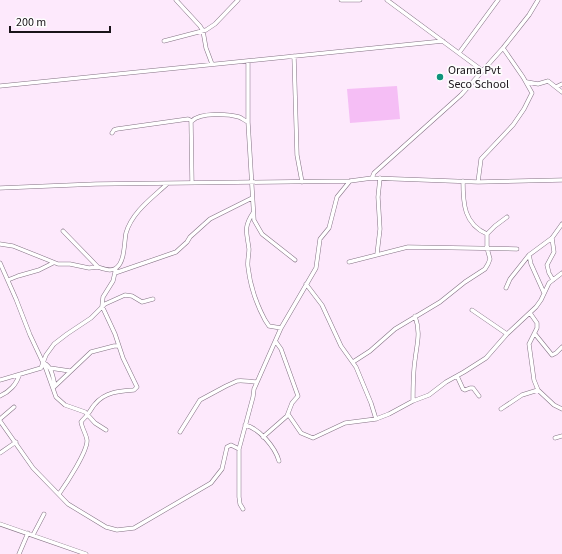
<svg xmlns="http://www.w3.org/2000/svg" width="562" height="554" font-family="'Source Sans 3',sans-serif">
<rect width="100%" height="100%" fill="#fde9fc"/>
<!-- green -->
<path fill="#f5bef5" d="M397 86 400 119 350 123 347 89Z"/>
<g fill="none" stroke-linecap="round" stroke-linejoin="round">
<defs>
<path id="minor" d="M176 0 200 26 203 31 206 48 212 64
M341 0H360
M387 0 483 71
M164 41 206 30 215 24 238 0
M459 53 498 0
M294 56 297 155 302 182
M248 61V122L254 220 262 234 295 260
M527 82 538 84 548 81 562 92
M0 86 443 41
M556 87 562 84
M191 121 192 183
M112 133 114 130 117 129 188 119 192 121C200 112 229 114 239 117 242 118 245 121 248 122
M372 178 374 173 461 95 503 48 529 15 538 0
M463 181C463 204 464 224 487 234
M478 182 481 159 513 125 524 109 532 93 523 77 503 48
M0 188 96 184 350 181 372 178 478 182 562 180
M253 213C243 228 247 233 249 249 249 255 247 261 248 267 250 285 257 305 265 320L269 326 281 328
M63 231 98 267C104 269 111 272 116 268 125 262 124 243 126 233 132 212 152 198 167 184
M552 238 554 252 547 265 549 273 553 280
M0 244 13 246 58 264H70L89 268 98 267
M377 254 380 229 378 197 380 178
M529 255 531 264 544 293
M349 262 408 247 517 249
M0 263 16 299 30 335 46 369 56 397 65 405 85 412 95 423 106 430
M115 273 176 252 187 242 190 237 210 219 252 198
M8 280 18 276 39 270 53 263
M306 284 322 305 341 346 356 367 371 403 376 419
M506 288 510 279 529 255 552 238 562 224
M472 310 507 334
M530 313 537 323V328L529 344 534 380 538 390 554 405 562 409
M535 334 552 355 556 353 562 347
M353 362 370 351 395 329 440 302 465 282 485 269 488 264 490 259 487 248V234L495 226 507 217
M44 363C52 367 53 377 55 386
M50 368 70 371
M457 376 463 389 465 390 470 388H473L479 396
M0 380 41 368 46 355 54 344 67 334 91 318 105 304 125 295 132 296 142 302 153 299
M53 388 91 352 114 346H119
M0 396C9 392 17 384 19 375
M413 401C413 388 413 373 415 360 417 343 421 333 415 316
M501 409 522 395 538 390
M288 414 301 433 313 438 345 423 376 419 389 414 413 401 429 395 446 382 464 372 486 358 507 334 536 307 541 300 549 283 562 273
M0 419 14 407
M0 421 33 468 68 504 106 527 117 530 134 528 211 483 222 469 227 447 231 445 239 449
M245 425C259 428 275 447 279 461
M180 432 200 400 226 386 237 381C244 380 250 382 257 382
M263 437 287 416 292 403 298 396 281 349 276 342
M555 438 562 436
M0 453 16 442
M59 494C66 484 88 451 87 440 86 434 82 428 81 422 83 419 85 418 87 415 90 412 92 407 95 404 105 392 119 391 134 390L137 387 123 358 115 334 102 306 103 297 113 281 116 268
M243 509 240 504 239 497V449L253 397 254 389 281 328 316 268 320 239 329 228 337 197 350 181
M0 524 86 554
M33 535 44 514
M19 554 28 533"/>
</defs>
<!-- minor casing -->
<use href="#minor" stroke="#847284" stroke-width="4.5"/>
<!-- minor -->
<use href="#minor" stroke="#fff" stroke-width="3.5"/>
</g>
<!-- markers -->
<circle fill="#0f937c" stroke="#fdfdfd" stroke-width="1.5" cx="440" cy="77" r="4"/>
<g text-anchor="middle" stroke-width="3.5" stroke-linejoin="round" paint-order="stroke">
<!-- poi labels -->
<g font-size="12" fill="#191319" stroke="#fdfdfd" text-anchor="start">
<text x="448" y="74">Orama Pvt<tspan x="448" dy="14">Seco School</tspan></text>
</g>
</g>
<!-- scale -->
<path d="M10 26v6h100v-6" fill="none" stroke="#191319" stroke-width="2"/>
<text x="16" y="26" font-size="12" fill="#191319" stroke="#fdfdfd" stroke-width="3" paint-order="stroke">200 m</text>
</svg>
